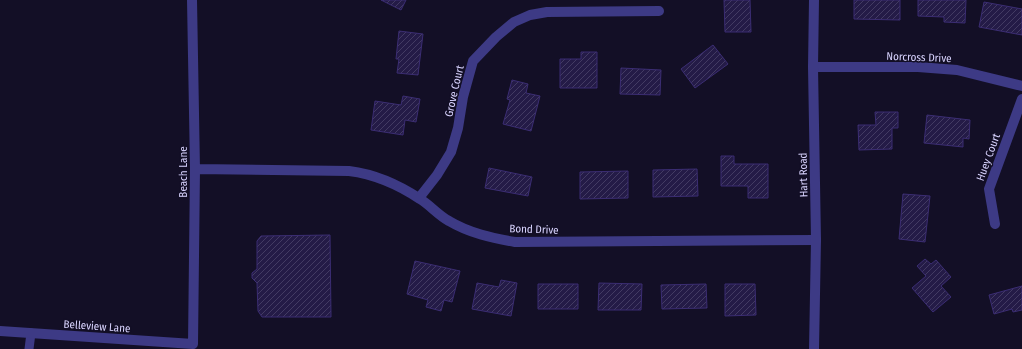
<svg xmlns="http://www.w3.org/2000/svg" width="1022" height="349" font-family="'Fira Sans Condensed',sans-serif">
<defs>
<pattern id="building-hatch" width="6" height="6" patternUnits="userSpaceOnUse"><rect width="6" height="6" fill="#241b47"/><path d="M-1 1l2-2M0 6l6-6M5 7l2-2" fill="none" stroke="#433b63"/></pattern>
</defs>
<rect width="100%" height="100%" fill="#130f26"/>
<!-- building -->
<path fill="url(#building-hatch)" stroke="#3b2d73" d="M381 0H406L401 10Z
M724 0H750L751 32H725Z
M854 0H900V20L854 19Z
M918 0H966L965 23 944 22V17L918 16Z
M984 2 1022 9V35L979 27Z
M399 31 423 34 418 75 397 73 399 59H396Z
M713 45 728 64 695 88 681 69Z
M581 52H597V88H560V59H581Z
M621 68 661 70 660 95 620 94Z
M512 80 528 84 526 93 540 96 531 131 503 124 510 100 507 99Z
M403 96 420 99 416 122 405 120 403 135 371 130 375 101 401 105Z
M875 112H898V128H892V149L859 150 858 125H876Z
M927 115 970 120 969 139 963 138V147L924 143Z
M721 156H734V164H768V198H748V186H721Z
M489 168 532 177 528 196 485 188Z
M697 169 698 196 653 197V170Z
M628 171V198L580 199V172Z
M903 194 930 196 925 242 899 239Z
M330 235 331 317H262L258 311 257 283 252 278V273L257 269V241L261 236Z
M925 259 931 264 936 260 951 277 941 286 951 297 933 312 912 288 926 276 917 266Z
M415 261 460 271 452 302 444 300 441 311 426 307 428 300 407 294Z
M501 280 517 283 511 316 472 309 477 283 499 287Z
M599 283 642 284 641 310H598Z
M538 284H578V309H538Z
M706 284 707 308 662 309 661 285Z
M725 284H755L756 315 725 316Z
M1022 286V310L1013 312 1012 309 994 314 989 295Z"/>
<g fill="none" stroke-linecap="round" stroke-linejoin="round">
<!-- service -->
<path stroke="#3d3a85" stroke-width="9" d="M29 349 31 333"/>
<!-- minor -->
<path stroke="#3d3a85" stroke-width="10" d="M813 67H918L957 70 1022 86
M195 169 349 171C373 174 399 185 420 199 430 205 438 215 449 221 469 233 492 238 515 242L816 240
M419 198 437 175 451 152 458 128 463 97 473 61 496 37 514 22 530 15 547 12 659 11
M995 224 989 189 1022 99
M0 331 193 344 195 169 192 0"/>
<!-- tertiary -->
<path stroke="#3d3a85" stroke-width="10" d="M814 0 813 67 816 240 814 349"/>
</g>
<g text-anchor="middle" stroke-width="3" stroke-linejoin="round" paint-order="stroke">
<!-- street labels -->
<g font-size="11" fill="#d9d4ff" stroke="#130f26">
<text transform="translate(919 57) rotate(2)" y="4">Norcross Drive</text>
<text transform="translate(454 91) rotate(-77)" y="4">Grove Court</text>
<text transform="translate(988 157) rotate(-70)" y="4">Huey Court</text>
<text transform="translate(183 172) rotate(-90)" y="4">Beach Lane</text>
<text transform="translate(803 175) rotate(-91)" y="4">Hart Road</text>
<text transform="translate(534 229) rotate(2)" y="4">Bond Drive</text>
<text transform="translate(97 326) rotate(4)" y="4">Belleview Lane</text>
</g>
</g>
</svg>
